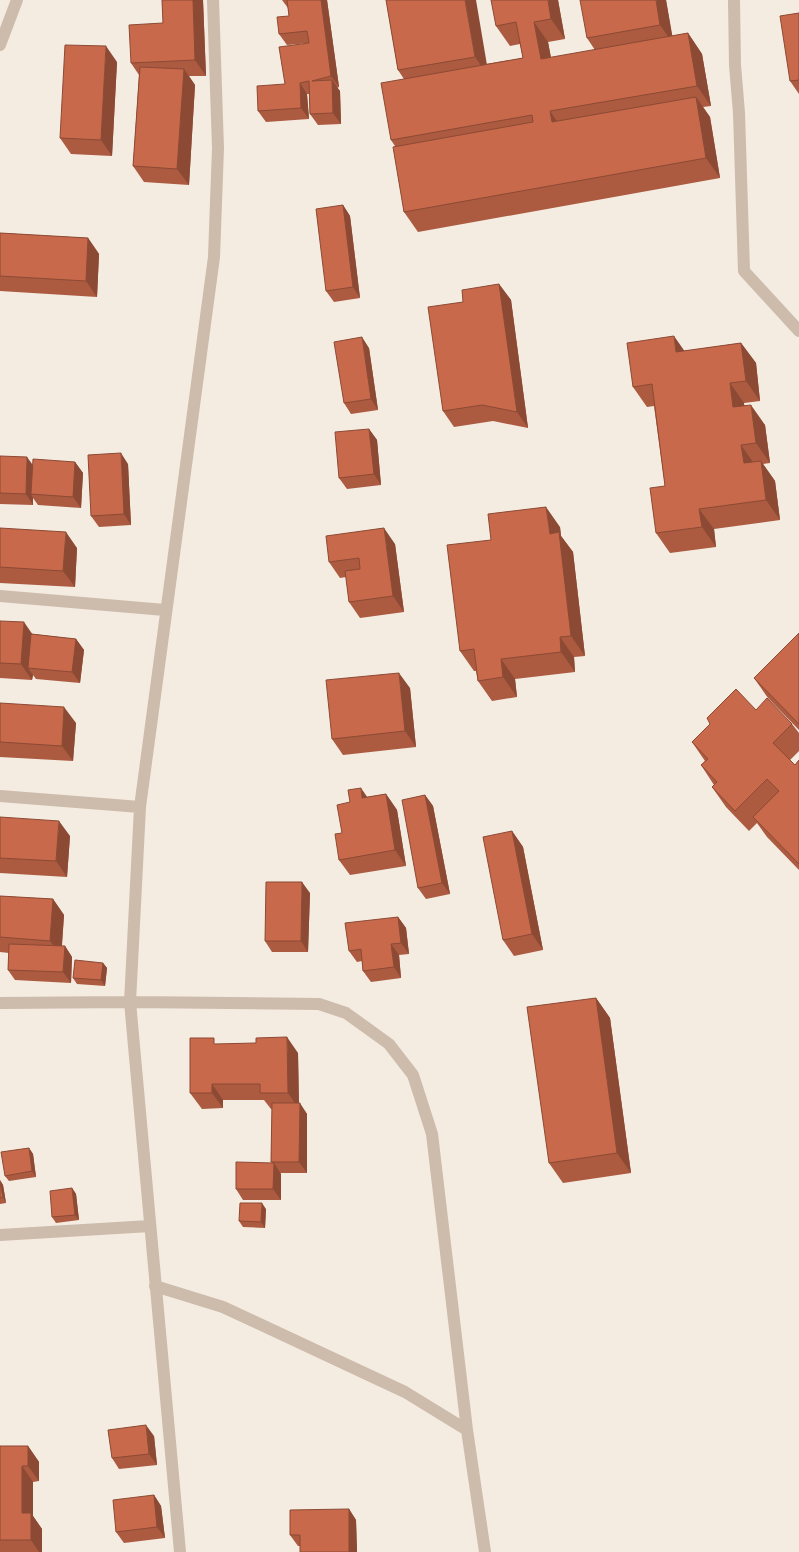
<svg xmlns="http://www.w3.org/2000/svg" width="799" height="1552" font-family="'Golos Text',sans-serif">
<rect width="100%" height="100%" fill="#f4ebe1"/>
<g fill="none" stroke-linecap="round" stroke-linejoin="round">
<!-- minor -->
<path stroke="#cdbbac" stroke-width="12" d="M734 0 735 65 739 113 744 271 799 331
M0 45 17 0
M0 596 165 610
M0 796 140 807
M0 1003 130 1002 319 1004 346 1013 389 1044 413 1075 432 1134 467 1430 485 1552
M0 1235 150 1226
M155 1286 223 1307 405 1392 467 1430
M180 1552 130 1002 140 807 214 257 218 148 213 0"/>
</g>
<!-- wall -->
<path fill="#ac5a40" d="M162 0H203L206 76H189L195 85 189 185 144 182 133 166 139 75 131 63 163 23Z
M282 0H327L339 87 337 88 340 91 341 124 318 125 310 114 309 94H307L309 119 266 122 258 111 285 84 309 43 287 45 279 34 289 16 288 8Z
M386 0 486 64 523 58 520 44 510 46 496 26 558 0 565 39 548 42 551 58 595 50 587 38 666 0 672 36 688 33 702 54 711 106 703 107 710 117 720 178 418 232 404 212 395 146 391 140 404 79 398 70Z
M799 13V94L790 81Z
M117 62 112 156 71 154 60 138Z
M343 205 350 216 360 298 334 302 326 291Z
M0 233 88 238 99 254 97 297 0 291Z
M499 284 511 300 528 428 493 421 454 427 443 411 463 302Z
M741 343 756 363 760 401 744 403V405L765 425 770 463 763 464 775 481 780 520 714 529 716 547 670 553 656 533 665 486 654 406 647 407 633 387 684 351Z
M369 348 378 410 351 414 344 403Z
M369 429 377 440 381 485 347 489 339 478Z
M0 456 33 465 75 462 83 473 81 508 38 505 33 498V505L0 504Z
M128 464 131 525 99 527 91 516Z
M560 527 561 536 573 552 585 656 574 657 575 672 515 679 517 697 492 701 478 681 476 671H474L460 651 491 540Z
M0 528 77 548 75 587 0 583Z
M395 544 404 612 360 618 349 602 346 577 340 578 329 562Z
M0 621 33 634 76 639 84 650 80 683 36 679 33 675 32 680 0 678Z
M799 633V730L768 698 754 678Z
M410 688 416 747 343 755 332 739Z
M0 703 76 723 73 761 0 757Z
M756 710 792 724 799 733V751L790 760 795 765 799 760V870L767 837 757 823 749 831 726 807 712 787 714 785 701 765 705 761 692 742Z
M386 794 397 810 406 866 350 875 339 860 342 833 350 802 367 797Z
M425 795 433 806 450 894 426 899 418 888Z
M0 817 70 836 67 877 0 873Z
M512 831 523 847 543 950 514 956 503 940Z
M310 893 308 952H272L265 941Z
M0 896 53 899 64 915 62 946H65L72 957 71 983 15 980 8 970 9 953 0 952Z
M398 917 406 928 409 954 399 955 401 978 371 982 363 971 362 961 357 962 349 951Z
M103 963 107 968 105 986 77 984 73 978Z
M596 998 610 1018 631 1173 563 1183 549 1163Z
M218 1044 298 1053 299 1103 307 1114V1173H280L281 1174V1200H243L236 1189 272 1163 271 1162 272 1109H271L264 1100H223V1108L202 1109 190 1093Z
M29 1148 33 1154 36 1177 9 1181 5 1176Z
M0 1180 3 1185 6 1203 0 1204Z
M72 1188 76 1194 79 1220 56 1223 52 1217Z
M266 1209 265 1228 243 1227 239 1221Z
M154 1436 157 1465 119 1469 112 1458Z
M0 1446H28L39 1462V1481L33 1482V1516L42 1529V1552H0Z
M154 1495 161 1506 165 1538 124 1543 116 1532Z
M349 1509 356 1520 357 1552H300V1546H298L290 1535Z"/>
<!-- shaded-wall -->
<path fill="#8c4a34" d="M193 0H203L206 76 195 60Z
M321 0H327L339 87 331 76Z
M465 0H476L489 77 475 57Z
M548 0H558L565 39 551 19Z
M656 0H666L674 45 660 25Z
M534 22 548 42 555 79 541 59Z
M688 33 702 54 711 106 697 86Z
M106 46 117 62 112 156 101 140Z
M184 69 195 85 189 185 177 169Z
M332 80 340 91 341 124 333 113Z
M300 83 307 94 309 119 301 108Z
M696 97 710 117 720 178 706 158Z
M550 111 564 132 552 122Z
M343 205 350 216 360 298 353 287Z
M88 238 99 254 97 297 86 281Z
M499 284 511 300 528 428 517 412Z
M674 336 688 356 676 352Z
M362 337 369 348 378 410 371 399Z
M741 343 756 363 760 401 746 381Z
M730 383 744 403 747 427 733 407Z
M751 405 765 425 770 463 756 443Z
M369 429 377 440 381 485 374 474Z
M741 445 755 465 744 463Z
M121 453 128 464 131 525 124 514Z
M27 457 35 468 31 494 33 498V505L26 494Z
M761 461 775 481 780 520 766 500Z
M75 462 83 473 81 508 73 497Z
M546 507 560 527 561 536 573 552 585 656 571 636 550 534Z
M699 509 714 529 716 547 702 527Z
M384 528 395 544 404 612 393 596Z
M66 532 77 548 75 587 63 571Z
M24 622 35 638 28 668 33 675 32 680 21 664Z
M560 637 574 657 575 672 561 652Z
M76 639 84 650 80 683 72 672Z
M501 659 515 679 517 697 503 677Z
M399 673 410 688 416 747 405 731Z
M64 707 76 723 73 761 62 746Z
M361 788 372 804 362 798Z
M386 794 397 810 406 866 395 850Z
M425 795 433 806 450 894 442 883Z
M59 821 70 836 67 877 56 861Z
M512 831 523 847 543 950 532 934Z
M302 882 310 893 308 952 301 941Z
M53 899 64 915 61 956 50 941Z
M398 917 406 928 409 954 401 943Z
M391 944 399 955 401 978 394 967Z
M65 946 72 957 71 983 63 972Z
M103 963 107 968 105 986 101 980Z
M596 998 610 1018 631 1173 617 1153Z
M287 1037 298 1053 299 1109 288 1093Z
M212 1084 223 1100V1108L212 1093Z
M300 1103 307 1114V1173L299 1162Z
M29 1148 33 1154 36 1177 32 1171Z
M274 1163 281 1174V1200L273 1189Z
M0 1180 3 1185 6 1203 3 1197Z
M72 1188 76 1194 79 1220 75 1215Z
M262 1203 266 1209 265 1228 261 1222Z
M146 1425 154 1436 157 1465 149 1454Z
M28 1446 39 1462V1481L28 1466Z
M22 1466 33 1482V1516L42 1529V1552H39L31 1540 22 1513Z
M154 1495 161 1506 165 1538 157 1527Z
M349 1509 356 1520 357 1552H349Z"/>
<!-- building -->
<path fill="#c8694b" stroke="#8c4a34" d="M162 0H193L195 60 131 63 129 25 163 23Z
M287 0H321L331 76 312 81 332 80 333 113 310 114 309 81 300 83 301 108 258 111 257 86 285 84 279 47 309 43 307 31 279 34 277 17 289 16Z
M386 0H465L475 57 398 70Z
M491 0H548L551 19 534 22 541 59 688 33 697 86 550 111 552 122 696 97 706 158 404 212 393 147 533 122 532 115 391 140 381 83 523 58 516 22 496 26Z
M580 0H656L660 25 587 38Z
M799 13V80L790 81 780 16Z
M65 45 106 46 101 140 60 138Z
M140 67 184 69 177 169 133 166Z
M343 205 353 287 326 291 316 209Z
M0 233 88 238 86 281 0 276Z
M499 284 517 412 482 405 443 411 428 307 463 302 462 290Z
M674 336 676 352 741 343 746 381 730 383 733 407 751 405 756 443 741 445 744 463 761 461 766 500 699 509 702 527 656 533 650 488 665 486 652 384 633 387 627 343Z
M362 337 371 399 344 403 334 342Z
M369 429 374 474 339 478 335 432Z
M121 453 124 514 91 516 88 455Z
M0 456 27 457 26 494 0 493Z
M33 459 75 462 73 497 31 494Z
M546 507 550 534 559 532 571 636 560 637 561 652 501 659 503 677 478 681 474 649 460 651 447 545 491 540 488 514Z
M0 528 66 532 63 571 0 567Z
M384 528 393 596 349 602 345 571 360 569 359 558 329 562 326 536Z
M0 621 24 622 21 664 0 663Z
M799 633V724L754 678Z
M31 634 76 639 72 672 28 668Z
M399 673 405 731 332 739 326 680Z
M736 689 756 710 767 698 792 724 773 743 795 765 799 760V864L753 817 779 791 767 779 735 811 712 787 717 782 701 765 708 759 692 742 710 724 707 718Z
M0 703 64 707 62 746 0 742Z
M361 788 362 798 386 794 395 850 339 860 335 834 342 833 337 805 350 802 348 790Z
M425 795 442 883 418 888 402 800Z
M0 817 59 821 56 861 0 858Z
M512 831 532 934 503 940 483 837Z
M266 882H302L301 941H265Z
M0 896 53 899 50 941 0 937Z
M398 917 401 943 391 944 394 967 363 971 361 949 349 951 345 923Z
M9 944 65 946 63 972 8 970Z
M75 960 103 963 101 980 73 978Z
M596 998 617 1153 549 1163 527 1007Z
M287 1037 288 1093H260V1084H212V1093H190V1038H214V1044L256 1043V1038Z
M272 1103H300L299 1162H271Z
M29 1148 32 1171 5 1176 1 1152Z
M236 1162 274 1163 273 1189H236Z
M0 1183 3 1197 0 1198Z
M72 1188 75 1215 52 1217 50 1191Z
M240 1203H262L261 1222 239 1221Z
M146 1425 149 1454 112 1458 108 1430Z
M0 1446H28V1466H22V1513H31V1540H0Z
M154 1495 157 1527 116 1532 113 1500Z
M349 1509V1552H300V1535H290V1510Z"/>
</svg>
